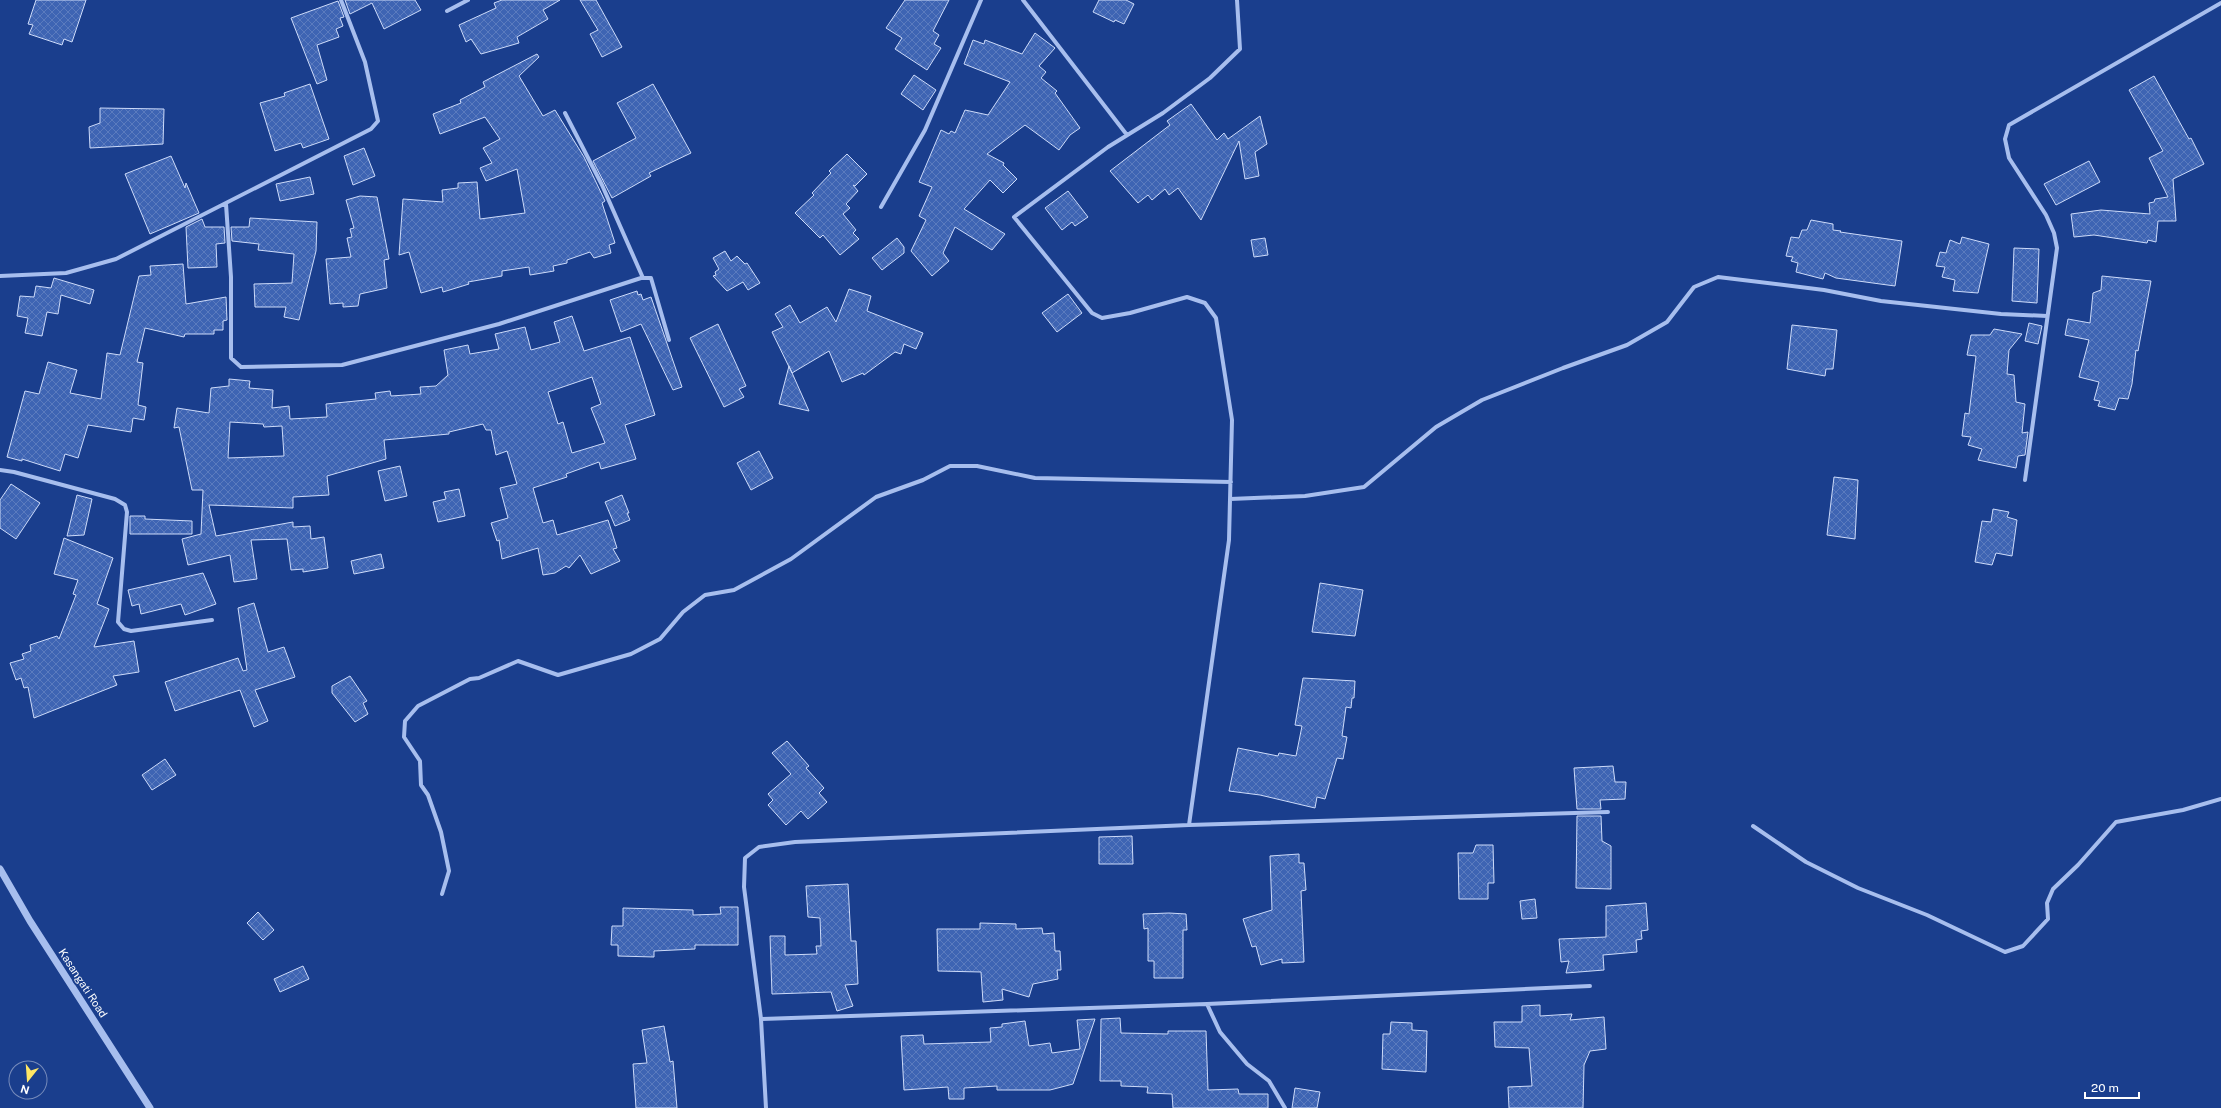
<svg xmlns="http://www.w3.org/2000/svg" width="2221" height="1108" font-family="'Public Sans',sans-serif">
<defs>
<pattern id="building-cross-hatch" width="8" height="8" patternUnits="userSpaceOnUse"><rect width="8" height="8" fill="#3e64b3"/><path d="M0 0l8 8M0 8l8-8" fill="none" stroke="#5b7bbe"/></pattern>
</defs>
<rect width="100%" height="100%" fill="#1a3e8d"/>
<!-- building -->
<path fill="url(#building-cross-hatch)" stroke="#cddbfa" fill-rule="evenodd" d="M36 0H86L72 42 64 39 62 45 29 34 33 25 28 24Z
M345 0H415L421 10 384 29 372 3 350 14Z
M502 0H560L543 10 548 19 517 37 519 43 481 54 471 39 466 42 459 25 496 8 494 3Z
M580 0H596L622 47 602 57 590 34 598 30Z
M905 0H949L933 31 939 35 934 44 941 48 927 70 895 49 902 38 886 28Z
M1099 0H1126L1134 4 1124 24 1115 20 1114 22 1093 12Z
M338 1 344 17 340 18 343 26 336 29 339 37 317 45 327 80 317 84 291 18Z
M1035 33 1055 48 1039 66 1046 72 1041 78 1057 91 1055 93 1080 128 1070 135 1059 150 1025 125 987 154 1004 163 1003 165 1017 179 1003 193 990 180 964 209 1005 234 992 250 955 227 943 253 949 261 932 276 911 251 926 220 919 216 932 187 919 182 941 130 949 134 951 131 955 133 965 110 988 115 1010 82 964 64 973 40 984 44 985 40 1022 54Z
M537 54 539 57 519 76 543 116 555 110 584 157 605 201 602 203 615 243 609 245 611 253 594 258 590 252 567 260V263L553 266 554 271 530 275 529 267 502 271V276L468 282 469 284 443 292 442 287 421 293 409 252 399 255 403 199 443 202 442 190 458 188V183L477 182 480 219 525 213 517 169 486 181 480 168 492 163 483 148 500 139 485 117 440 134 433 114 461 103 460 100 485 87 483 82Z
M914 75 936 90 923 110 901 94Z
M2154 76 2189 139 2191 138 2204 164 2173 179 2176 221H2158L2156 242 2148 240 2147 243 2094 235 2074 237 2071 214 2101 210 2150 214 2149 203 2154 202 2155 199 2168 197 2149 158 2163 151 2129 90Z
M310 84 329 139 303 148 301 143 275 151 260 103 285 96 284 93Z
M653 84 691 153 649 173 651 176 612 198 593 161 636 138 617 103Z
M1191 104 1217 140 1224 133 1228 139 1260 116 1267 144 1255 152 1259 176 1245 179 1239 141 1201 220 1178 188 1169 195 1165 189 1152 200 1148 195 1138 203 1110 171 1170 125 1167 121Z
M100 108 164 109 163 144 90 148 89 127 100 123Z
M364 148 375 176 353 185 344 156Z
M847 154 867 174 855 186 853 185 858 191 846 204 850 208 843 214 856 230 853 233 859 239 840 255 823 235 820 238 795 213 814 195 812 193 831 173 829 171Z
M171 156 185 188 186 183 199 213 150 234 125 174Z
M2089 161 2100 182 2056 205 2044 184Z
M310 177 314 194 280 201 276 184Z
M1068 191 1088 217 1075 226 1072 222 1062 230 1045 208Z
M360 196 377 197 389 259 384 260 387 288 360 294 358 306 343 307V303L330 304 326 259 351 257 347 238 352 237 350 229 354 228 346 200Z
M250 218 317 222 316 251 299 320 284 317 286 307H255L254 284 292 283 294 254 258 250 259 244 232 241 231 227H249Z
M202 219 205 227H224L225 243 216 244 217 267 188 268 186 227Z
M1811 220 1833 224V230L1841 231 1840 232 1902 241 1895 286 1836 278 1825 273 1823 279 1796 272 1798 263 1791 261 1793 257 1786 256 1791 237 1799 238 1802 230H1807Z
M1962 237 1989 244 1978 293 1953 291 1955 280 1942 277 1945 267 1936 266 1940 252 1946 253 1950 240 1960 244Z
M897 238 904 247V253L882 270 872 258Z
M1265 238 1268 255 1254 257 1251 240Z
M2014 248 2039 249 2037 303 2012 301Z
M725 251 731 261 737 256 745 264 747 263 760 283 748 290 743 282 727 291 713 276 716 275 715 272 719 269 713 258Z
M183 264 186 304 226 297 227 320 223 321V330H214V334H185L184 337 145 328 137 362 143 363 138 405 146 407 144 420 133 418 131 432 88 425 78 458 65 454 60 471 22 459V461L7 457 25 391 39 394 48 362 77 370 70 393 101 399 107 353 120 355 139 276 151 275 150 266Z
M2102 276 2151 281 2138 351 2136 350 2132 384 2128 399 2119 398 2115 410 2098 406 2100 401 2094 400 2099 382 2079 377 2089 340 2065 335 2068 319 2090 323 2093 293 2101 290Z
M54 278 94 290 90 304 61 295 58 314 47 312 42 336 25 333 28 318 17 316 20 296 34 297 36 286 51 288Z
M849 289 871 296 867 311 923 333 916 349 904 344 901 354 895 352 864 375 863 373 842 382 829 351 792 373 772 332 783 327 775 314 790 305 800 323 827 307 836 322Z
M637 291 638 295 641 294 643 300 651 297 682 387 673 390 641 324 621 332 610 300Z
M1068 294 1082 313 1057 332 1042 313Z
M572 316 584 351 630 337 655 415 625 425 636 459 601 469 599 462 566 474 567 477 533 488 543 523 553 520 557 535 608 520 617 548 613 549 620 561 591 574 580 555 569 568 566 566 555 573 543 575 538 548 502 559 499 540 497 541 491 523 508 518 500 488 517 484 507 451 496 455 491 430H486L483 424 449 432V434L384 440 386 459 327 476 329 495 293 497V508L209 505 216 536 293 522V527L310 526 311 539 324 537 328 568 303 572V569L291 570 287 539 251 540 257 579 234 582 230 555 188 565 182 539 201 534 203 490H192L179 427 174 428 177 408 209 413 211 388 229 386V379L250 381 249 388 273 390 272 408 289 406 290 419 327 417 326 404 376 399 375 393 390 391 391 396 421 394 420 387 436 386 448 375 444 350 468 345 470 354 499 349 495 334 525 327 531 350 560 342 554 322ZM592 377 601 404 591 408 605 443 572 453 563 422 558 424 548 392ZM230 422 263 424 264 427 282 426 284 456 228 458Z
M2029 323 2042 326 2038 344 2025 341Z
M718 324 746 386 739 389 744 397 724 407 690 338Z
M1792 325 1837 330 1833 369H1826L1825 376 1787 369Z
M1994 329 2022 334 2009 350 2007 374 2014 375 2016 402 2025 404 2022 433 2028 432 2025 455 2018 456 2016 468 1978 460 1982 449 1968 445 1971 437 1962 436 1965 413 1969 414 1976 356 1967 355 1971 335H1990Z
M789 366 809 411 779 404Z
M759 451 773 478 751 490 737 463Z
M400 466 407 496 385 501 378 471Z
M1834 477 1858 480 1855 539 1827 535Z
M11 484 40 503 16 539 0 528V500Z
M459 489 465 516 438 522 433 502 446 499 444 492Z
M77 495 92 499 84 535 67 536Z
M622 495 629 513H627L630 520 615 526 605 502Z
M1993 509 2009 512 2007 517 2017 520 2012 556 1996 553 1992 565 1975 562 1982 521 1991 522Z
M130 516H145V519L192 521V534H130Z
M64 538 113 558 97 604 109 609 94 647 134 641 139 672 113 676 117 685 34 718 28 687 24 688 21 678 16 680 10 663 24 659 22 654 31 651 30 645 57 636 59 639 76 595 73 594 78 580 54 574Z
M381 554 384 568 354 574 351 561Z
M203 573 216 604 185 615 181 604 141 614 139 604 132 606 128 590Z
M1320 583 1363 590 1355 636 1312 632Z
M254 603 268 652 284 647 295 677 255 690 268 721 254 727 240 690 175 711 165 682 238 658 243 671 247 670 238 608Z
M350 676 367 701 363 703 368 714 355 722 332 693V686Z
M1303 678 1355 681 1354 698H1352L1351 708 1346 707 1342 736 1347 737 1343 759 1337 758 1325 799 1317 797 1315 808 1260 795 1229 791 1238 748 1278 756 1279 753 1296 756 1302 726 1295 725Z
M787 741 809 766 806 768 824 788 819 793 827 802 808 819 801 811 786 825 768 805 773 800 768 794 791 774 772 753Z
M165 759 176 775 152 790 142 775Z
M1613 766 1615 782H1626L1625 799 1600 800 1601 809H1577L1574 768Z
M1577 816H1601L1602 841 1611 846V889L1576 888Z
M1132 836 1133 864H1099V837Z
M1476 845H1493L1494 883H1488V899H1459L1458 853H1473Z
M1299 854V863H1304L1306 890 1301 891 1304 962 1282 963V959L1261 965 1256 946 1252 947 1243 919 1272 910 1270 856Z
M848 884 851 941H856L858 984 845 985 853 1006 837 1011 831 992 772 994 770 936H785V955L817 954 816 946H821L820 918 808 917 806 886Z
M1535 899 1537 918 1522 919 1520 901Z
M1646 903 1648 930 1641 931 1642 939 1636 940 1637 952 1603 955 1604 970 1566 973 1569 961 1561 962 1559 939 1606 937V906Z
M720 907H738V945H695V949L654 951V957L618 956V945H611L612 926H623V908L693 910V915L721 914Z
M258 912 274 930 263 940 247 923Z
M1169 913 1186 914 1187 930H1183V978H1154V961H1148V928L1144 929 1143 914Z
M980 923 1016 924V929L1042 928 1043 934 1054 933 1055 951H1060L1061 970H1057L1058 979 1033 984 1029 997 1002 989 1003 1000 983 1002 981 972 938 971 937 929H980Z
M303 966 309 979 280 992 274 979Z
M1540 1005V1016L1572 1014 1570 1020 1604 1017 1606 1049 1590 1051 1584 1065 1583 1108H1509L1508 1087 1532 1086 1529 1048 1495 1047 1494 1022H1522V1006Z
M1120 1018 1121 1033 1168 1034V1031H1206L1208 1090 1238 1089 1239 1094H1268V1108H1173L1172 1094 1147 1093 1148 1087 1121 1086V1081H1100L1101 1019Z
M1095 1019 1073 1084 1050 1090H997V1086L964 1088V1099H949L948 1087 904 1090 901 1036 923 1035 924 1044 991 1042 990 1028 1002 1027V1024L1025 1021 1029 1046 1050 1043 1052 1053 1080 1049 1077 1020Z
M1391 1022 1412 1023V1030L1427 1031 1426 1072 1382 1069 1383 1034H1390Z
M664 1026 670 1062 673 1061 677 1108H636L633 1064 647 1063 642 1030Z
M1295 1088 1320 1092 1317 1108H1292Z"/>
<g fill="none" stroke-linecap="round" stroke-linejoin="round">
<!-- minor -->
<path stroke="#a7beee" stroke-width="4" d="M1023 0 1127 135
M447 11 468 0
M565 113 602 185 643 278
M226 204 231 277V358L241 367 342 365 499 324 641 278H651L669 340
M881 207 925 130 981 0
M0 276 66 273 116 259 371 129 378 121 365 62 341 0
M0 470 14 472 115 499 125 505 127 512 118 622 124 629 131 631 212 620
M2025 480 2057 248 2054 233 2046 215 2009 158 2005 139 2009 125 2221 3
M1230 499 1305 496 1364 487 1436 427 1482 400 1563 368 1627 345 1667 322 1694 287 1718 277 1824 290 1881 301 2001 314 2047 316
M1189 825 1229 540 1232 420 1216 318 1205 303 1187 297 1130 313 1102 318 1092 313 1014 217 1108 147 1163 113 1210 78 1240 49 1237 0
M1753 826 1806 862 1858 888 1927 915 2005 952 2023 946 2048 919 2047 903 2053 889 2078 865 2116 822 2183 810 2221 799
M442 894 449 871 441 832 428 795 421 785 420 761 404 737 405 721 418 706 470 679 479 678 518 661 558 675 631 654 660 639 683 612 705 595 734 590 791 559 876 497 923 480 950 466H977L1035 478 1231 482
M1207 1004 1220 1032 1247 1064 1269 1081 1285 1108
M761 1019 1207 1004 1590 986
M766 1108 761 1019 744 887 745 858 759 847 795 842 1189 825 1608 812"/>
<!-- tertiary -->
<path stroke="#a7beee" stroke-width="7" d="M0 869 30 921 150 1108"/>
</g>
<g text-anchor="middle" stroke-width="4" stroke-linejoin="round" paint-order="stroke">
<!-- street labels -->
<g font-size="11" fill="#fff" stroke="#1a3e8d">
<text transform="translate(83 983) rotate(57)" y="4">Kasangati Road</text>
</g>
</g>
<!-- north arrow -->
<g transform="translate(28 1080) rotate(197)"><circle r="19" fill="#1a3e8d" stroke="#768bbb"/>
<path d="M0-3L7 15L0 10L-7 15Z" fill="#ffe664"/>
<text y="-6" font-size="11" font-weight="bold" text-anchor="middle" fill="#ffffff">N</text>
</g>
<!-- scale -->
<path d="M2085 1092v6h54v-6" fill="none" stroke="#ffffff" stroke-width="2"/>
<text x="2091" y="1092" font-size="12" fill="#ffffff" stroke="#1a3e8d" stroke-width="3" paint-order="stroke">20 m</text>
</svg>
